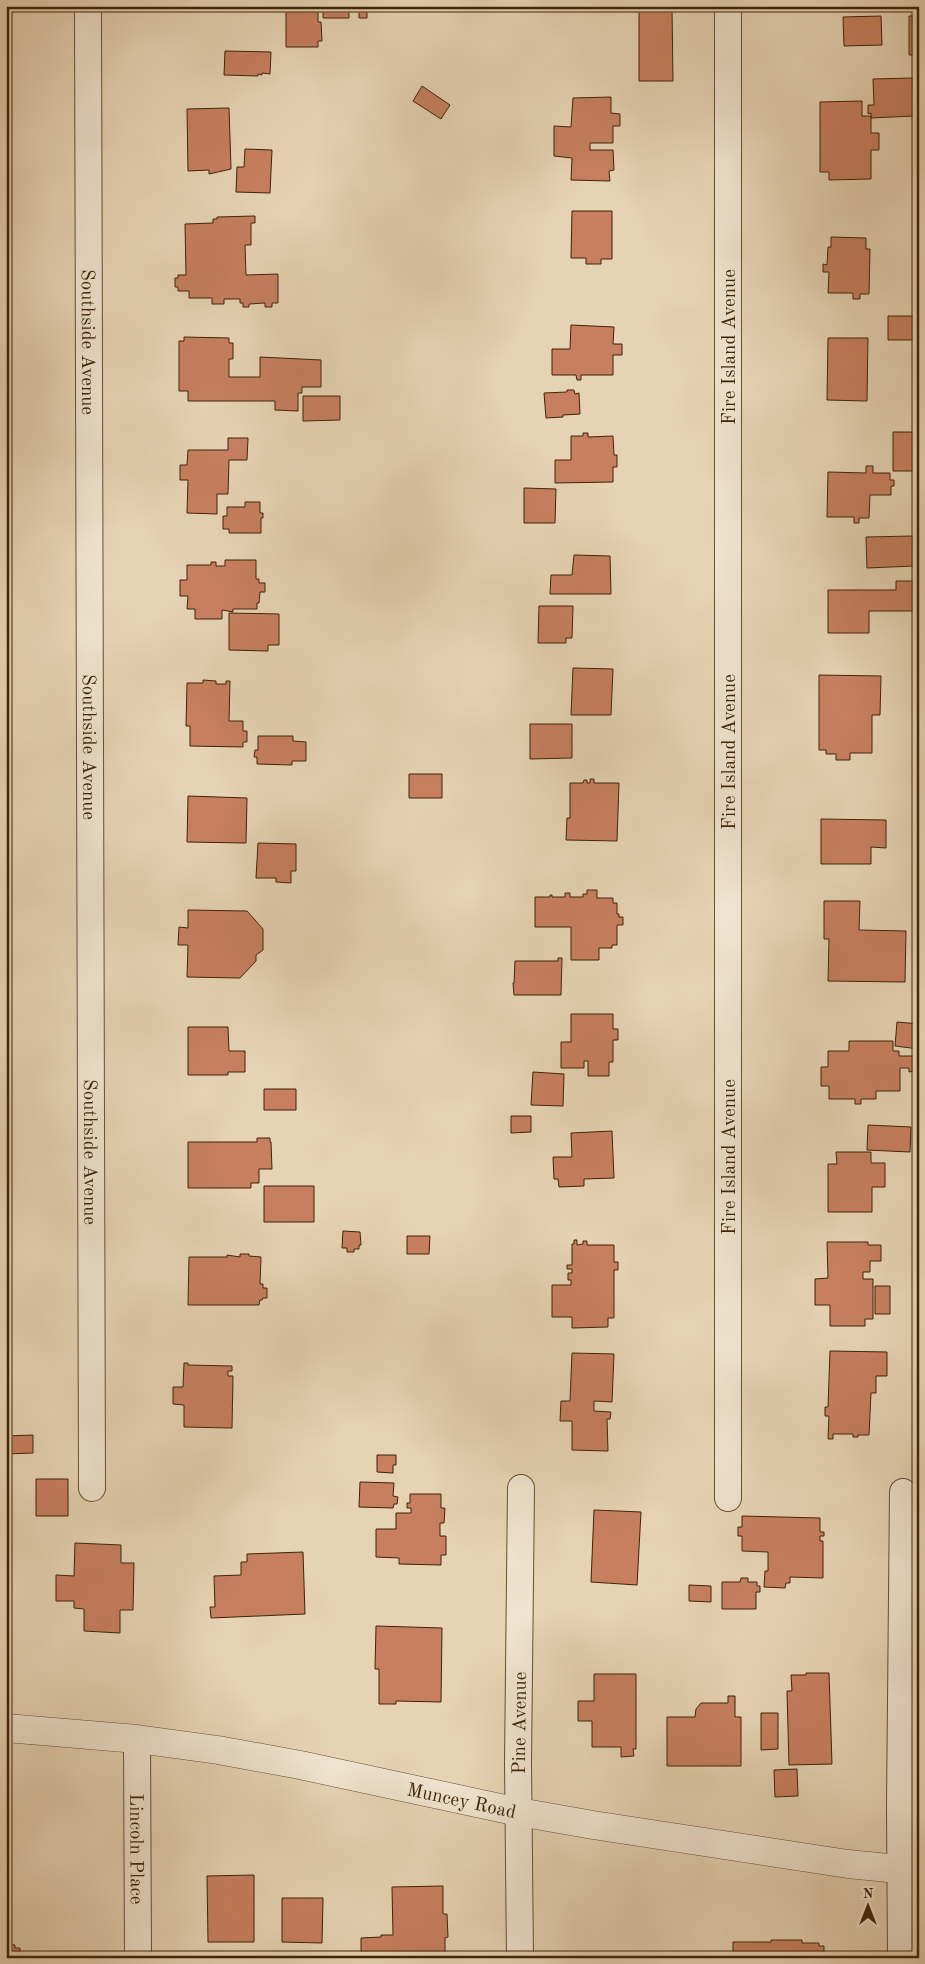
<svg xmlns="http://www.w3.org/2000/svg" width="925" height="1964" font-family="'Old Standard TT',serif">
<rect width="100%" height="100%" fill="#e6d3b3"/>
<filter id="stains"><feTurbulence type="fractalNoise" baseFrequency=".004" numOctaves="4"/><feColorMatrix values="0 0 0 0 .2 0 0 0 0 .09 0 0 0 0 .02 0 0 0 .5 -.17"/></filter>
<radialGradient id="worn" r=".72"><stop offset=".6" stop-color="#630" stop-opacity="0"/><stop offset="1" stop-color="#630" stop-opacity=".3"/></radialGradient>
<!-- building -->
<path fill="#c77f60" stroke="#3e2407" d="M318 6H378V11H367V18H359V11H349V18H323V7Z
M672 8 673 81H639V9Z
M286 12H318V22H321L322 41H318V47H286Z
M881 16 882 45 844 46 843 17Z
M909 16H919V55H909Z
M225 51 271 52 270 74 262 73V75L258 74V76L224 75Z
M913 78 914 116 871 118V113L868 114V105H874L873 79Z
M422 86 450 105 441 119 413 101Z
M611 97V113L620 114V126H613V143H590V150H613L614 170 609 171 610 181 571 180 572 158 554 156V126L571 127 573 98Z
M862 101V116H871V133H879V150H871V179L829 180V172H820V102Z
M229 108 231 169 209 174V170L188 171 187 109Z
M245 149 272 150 270 193 236 192 237 167H244Z
M572 211H612V259H601V264H586V258H571Z
M255 216V223H251V245H245L246 275 278 274V303H272V307H265V303L249 304V307H243V303H240V299H224V304H212V298H189V291H178V287H175V278H178V275H186L185 224 213 223V219H217V217Z
M831 237 866 238V249H870L869 294H860V299H853V293H828L829 272H823V264L827 265 828 247H831Z
M888 316H919V340H888Z
M571 325 614 327 613 344H622V355H613V375H581V380H577L576 375H552V349H570Z
M184 337 229 338V343H233V359H229V377H260V357L321 360V387H302V393H298V411L275 410V401H188V391H179V341H184Z
M828 338H868L867 401 827 400Z
M567 390H574L575 394 579 393 580 414 563 415V417L546 418 544 393 567 392Z
M303 396H340V420L303 421Z
M893 432H919V471H893Z
M583 433H588V437L613 436 614 455H617V467H613V482L555 483V460H571V436H583Z
M228 438H248L247 460H229L228 494H217V514L187 513 188 480H180V465H187L188 450H228Z
M866 466H873V473H890V480H894V486H891V495H870L869 518H859V523H854V517H827L828 472 866 473Z
M524 488 556 489 555 523H524Z
M245 502H260V513H263V518H261V533H229V529H223V516H227V507H245Z
M913 536 914 566 867 568 866 537Z
M574 555 610 556 611 594H550L551 575H572Z
M225 560H256V579H259V583H265V592H260L259 603H257V609H233V612L222 610V619H195V609H187L188 596H180V580H187V565H211V562H216V566H225Z
M896 581H915V611H869V633H828V590H896Z
M539 606H573L572 638H566V643H538Z
M229 613 279 614V645H268V651L229 650Z
M573 668 613 669 611 715H571Z
M819 675 881 676 880 715H872V753H850V760H836V754H826V750H819Z
M203 680 216 681V684H226V681H230L229 721H243V731H247V742H243V747L190 746V726H186L187 683H203Z
M530 724H572V758L530 759Z
M258 736H293V741L306 742V761H292V765L257 764V757H254L255 750H258Z
M409 774H442V798H409Z
M590 779H594V783H619L617 841 566 840 567 818H570V783H583L584 780H587V783H590Z
M188 796 247 798 246 843 187 842Z
M821 819 886 820V848L871 847V864H821Z
M258 843 296 844V871H291V883L276 882V878H256Z
M587 890H597V898H613V903H617V914H619V917H623V925H617V945H612V948H599V960H571V927H535V897H550V895H552V897H565V893H570V897H583V894H587Z
M824 901H860L859 930 906 931 905 982 828 981 829 939H824Z
M188 910 247 911 263 929V950L256 955V961L240 978 187 977 188 945H178L179 927 188 928Z
M558 958H562L561 995H514L513 983H514L515 961H558Z
M571 1014H613V1029H618V1040H613V1062H609V1076H588V1061H584V1068H561V1042H571Z
M897 1022 919 1024V1049L895 1046Z
M188 1027H228L229 1051H245V1072H228V1075H188Z
M849 1041H893V1051H899V1056H919V1070L909 1072V1068H900V1091H876V1099H861V1104H855V1099H829V1086H821V1067H828V1051H849Z
M533 1072 564 1074 563 1106 531 1105Z
M264 1089H296V1110H264Z
M511 1116H531V1132L511 1133Z
M868 1125 911 1127 910 1152 867 1150Z
M612 1131 614 1178 584 1179V1186L559 1187 558 1179H554L553 1157H572L571 1133Z
M257 1138H270V1142H271L272 1169H259V1183H251V1188H188V1142H257Z
M836 1152H871V1163H885V1187H872V1212H828V1164H837Z
M264 1186H314V1222H264Z
M343 1231 360 1232 361 1245H359V1249H354V1252H347V1248H342Z
M407 1236H430L429 1254H407Z
M574 1240H577V1245L583 1244V1241H587V1245H614V1262H618V1270H614V1318H608V1327L572 1328V1317H552V1285H571V1280H568V1273H572V1269H567V1265H572V1244H574Z
M827 1242H868V1245H881V1261H870V1272H863V1279H873V1319H865V1326H830V1305H815V1279L828 1278Z
M240 1254H249V1256L261 1257 260 1284H263V1288H267V1298H263L262 1300H260L259 1305H188L189 1257H227V1255L240 1257Z
M875 1286H890V1314H875Z
M830 1351 887 1352V1376H876V1393H871L869 1435H858V1437H853V1434H833V1439H828L829 1416H825V1407H828Z
M572 1353 614 1354 612 1402 594 1401V1411L611 1412 610 1419H607L608 1451 572 1450V1421H560L561 1401H570Z
M184 1363H188V1365L232 1366V1371H228V1376H233L232 1428 184 1427V1405L173 1404V1387H183Z
M33 1435V1453L6 1454V1436Z
M377 1455H396V1465H393V1473L377 1472Z
M36 1479H68V1516H36Z
M360 1482 394 1483 393 1496 398 1497 397 1504H394L393 1508 359 1507Z
M410 1494H441V1508H445L444 1523H440V1536H446V1555H441V1565L399 1564V1558L376 1557V1529H396V1513H411V1508H407V1503H410Z
M594 1510 641 1512 637 1585 591 1582Z
M742 1516 820 1518V1532H824V1536H820V1541H823V1578L790 1577V1583H786L785 1588 764 1587 765 1571H768V1552L742 1551V1536H738V1527H742Z
M75 1543 121 1545V1563H134L133 1610H120V1633L84 1631V1609L74 1608V1601H56V1575L74 1576Z
M303 1552 305 1614 211 1618 210 1607H215L214 1576 241 1575V1562H247V1554Z
M741 1578H748V1582H757V1586H760V1592H756V1609H722V1582H740Z
M689 1585 711 1586V1602L689 1601Z
M376 1626 442 1628 441 1702 396 1701V1704H379V1669H375Z
M806 1673H829L832 1764 789 1765 787 1691H792L791 1675H806Z
M594 1674H636V1749H633L634 1756 621 1757V1747H592V1721H578V1701H594Z
M728 1696H735V1717H741V1766H667V1717H695L696 1709 701 1703H728Z
M761 1713H778V1749L761 1750Z
M797 1769 798 1796 775 1797 774 1770Z
M254 1875V1942H208L207 1876Z
M443 1886V1914H447L448 1937 445 1938V1956H450V1958H361V1938L381 1937V1935H393L392 1887Z
M282 1898H323L322 1943 282 1942Z
M771 1940H802V1943H819V1946H824V1957L831 1958H733V1942H771Z
M6 1944 15 1945V1948H20V1958H6Z"/>
<g fill="none" stroke-linecap="round" stroke-linejoin="round">
<defs>
<g id="minor">
<path id="s1" d="M88 6 92 1488"/>
<path d="M728 6V1498"/>
<path id="s2" d="M137 1739 138 1958"/>
<path id="s3" d="M520 1958 518 1762 521 1488"/>
<path d="M901 1958 900 1805 903 1492"/>
</g>
<g id="tertiary">
<path id="s4" d="M6 1728 137 1739 218 1750 300 1765 519 1812 593 1825 848 1864 919 1871"/>
</g>
</defs>
<!-- minor casing -->
<use href="#minor" stroke="#685032" stroke-width="28"/>
<!-- tertiary casing -->
<use href="#tertiary" stroke="#685032" stroke-width="29"/>
<!-- minor -->
<use href="#minor" stroke="#efe2ce" stroke-width="26"/>
<!-- tertiary -->
<use href="#tertiary" stroke="#efe2ce" stroke-width="28"/>
</g>
<g text-anchor="middle" stroke-width="4.5" stroke-linejoin="round" paint-order="stroke">
<!-- street labels -->
<g font-size="19" fill="#3e2407" stroke="#efe2ce">
<text dy="7" stroke="none"><textPath href="#s1" startOffset="336">Southside Avenue</textPath></text>
<text transform="translate(728 347) rotate(-90)" y="7">Fire Island Avenue</text>
<text dy="7" stroke="none"><textPath href="#s1" startOffset="741">Southside Avenue</textPath></text>
<text transform="translate(728 752) rotate(-90)" y="7">Fire Island Avenue</text>
<text dy="7" stroke="none"><textPath href="#s1" startOffset="1146">Southside Avenue</textPath></text>
<text transform="translate(728 1157) rotate(-90)" y="7">Fire Island Avenue</text>
<text dy="7" stroke="none"><textPath href="#s3" startOffset="235">Pine Avenue</textPath></text>
<text dy="7" stroke="none"><textPath href="#s4" startOffset="462">Muncey Road</textPath></text>
<text dy="7" stroke="none"><textPath href="#s2" startOffset="110">Lincoln Place</textPath></text>
</g>
</g>
<!-- margin -->
<rect width="925" height="1964" fill="none" stroke="#e6d3b3" stroke-width="25"/>
<rect x="8" y="8" width="910" height="1949" fill="none" stroke="#3e2407" stroke-width="2.5"/>
<rect x="12" y="12" width="900" height="1939" fill="none" stroke="#3e2407"/>
<!-- north arrow -->
<g transform="translate(868 1906)" stroke="#efe2ce" stroke-width="4" paint-order="stroke">
<path d="M0-4L9 19L0 12L-9 19Z" fill="#3e2407"/>
<text y="-8" font-size="14" font-weight="bold" text-anchor="middle" fill="#3e2407">N</text>
</g>
<rect width="100%" height="100%" filter="url(#stains)"/>
<rect width="100%" height="100%" fill="url(#worn)"/>
</svg>
